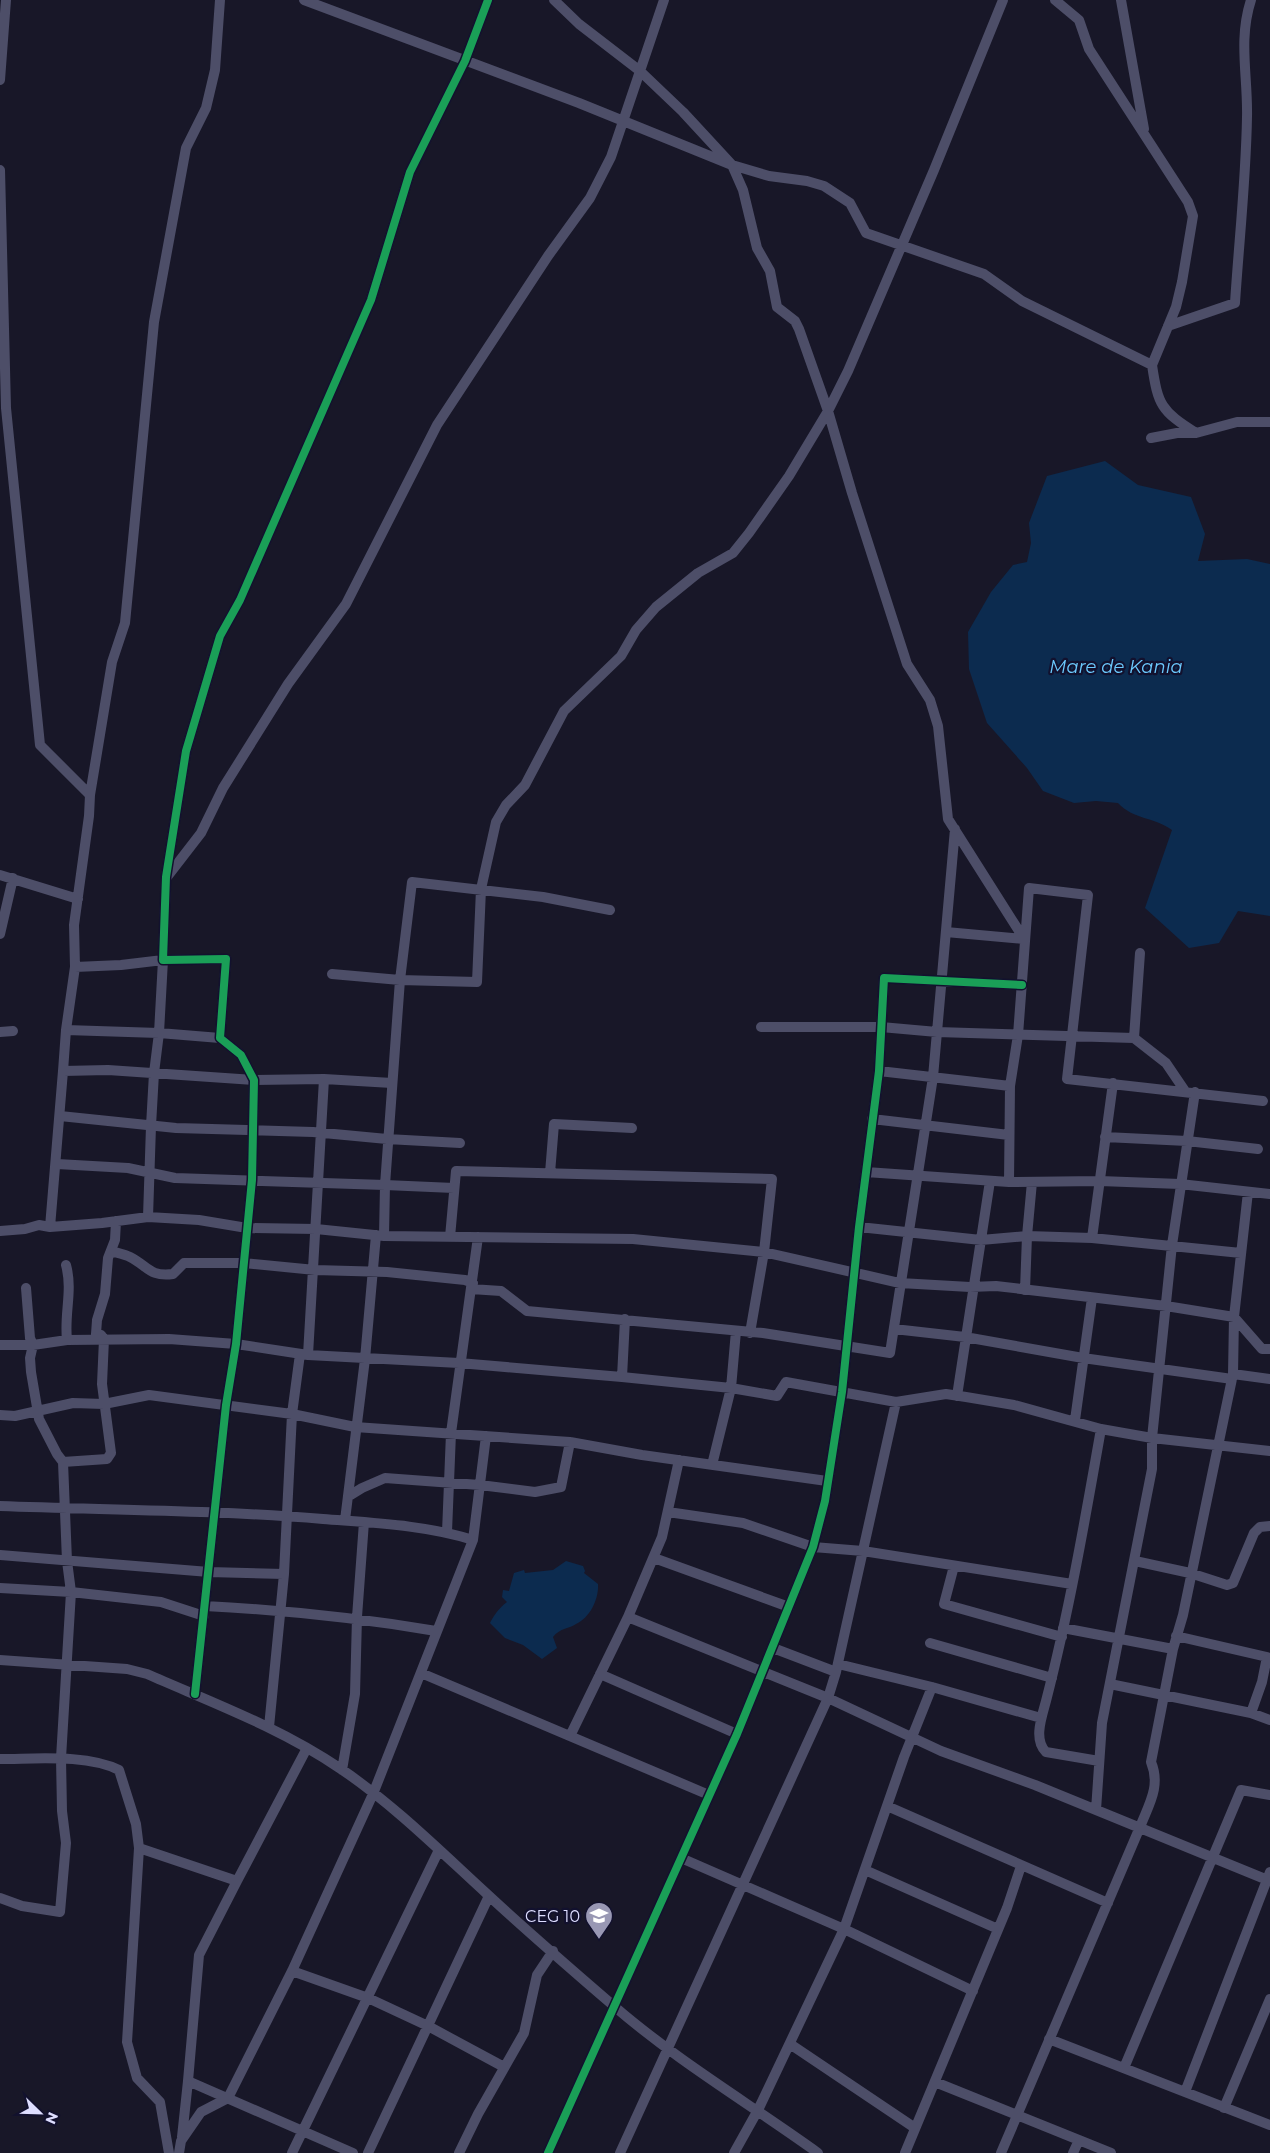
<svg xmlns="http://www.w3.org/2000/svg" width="1270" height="2153" font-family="Montserrat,sans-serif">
<rect width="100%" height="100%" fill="#181728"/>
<!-- water -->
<path fill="#0c2b4f" d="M1105 461 1138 485 1191 497 1205 534 1198 561 1247 559 1270 564V916L1238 911 1219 943 1189 948 1145 908 1172 830C1152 816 1134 820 1118 803L1096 801 1074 803 1043 791 1027 768 987 723 969 669 968 632 991 592 1013 565 1027 562 1031 543 1029 523 1047 476Z
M566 1561 583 1566 585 1571 584 1573 598 1584C599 1599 590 1618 576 1624 568 1629 560 1628 553 1637L557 1648 542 1659 523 1645 505 1638 490 1623C494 1615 499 1608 507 1602L502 1597 503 1590 509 1591 514 1573 524 1570 525 1573 553 1570Z"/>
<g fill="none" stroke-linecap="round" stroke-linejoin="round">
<!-- minor -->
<path stroke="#4d4e68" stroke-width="10" d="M304 0 579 103 732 165 769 176 807 181 824 186 850 203 866 233 984 274 1022 301 1152 365C1158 405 1161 411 1196 433
M554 0 579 24 640 71 683 112 732 165 743 190 757 248 770 271 777 307 795 321 799 329 828 411 852 493 907 664 930 700 938 726 948 819 1024 939
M1055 0 1079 20 1089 49 1188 202 1193 216 1182 282 1176 307 1152 365
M1121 0 1144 129
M0 80 6 0
M0 170 6 408 40 745 90 795
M1168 326 1235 303C1239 241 1246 179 1247 117 1248 76 1238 40 1251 0
M1151 438 1177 433H1196L1237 422H1270
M0 875 78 899
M167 877 201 833 223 788 288 684 346 604 437 425 548 256 590 198 611 157 664 0
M946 932 1024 939
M0 934 13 878
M1140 953 1134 1038 1166 1063 1185 1091
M75 967 74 925 89 816 90 795 112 662 125 623 154 322 186 148 206 108 215 70 220 0
M332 974 400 980 477 982 481 889 496 822 506 805 525 785 564 711 621 656 636 630 656 607 698 573 733 553 749 533 789 476 828 411 848 371 934 170 1003 0
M761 1027H881L937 1032 1134 1038
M66 1030 159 1033 220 1038
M0 1032 13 1031
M63 1071 66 1030 75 967 121 965 163 960 159 1033 154 1073 151 1126 148 1217
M879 1071 1010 1086
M60 1116 176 1128 313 1132 387 1139 460 1143
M872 1119 1009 1135
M1105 1137 1187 1141 1258 1149
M57 1164 128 1168 175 1178 385 1185 384 1236
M866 1172 1009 1182 1100 1181 1180 1184 1270 1194
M550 1173 554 1124 632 1128
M1009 1182 1010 1086 1018 1035 1029 888 1088 895 1067 1079 1263 1101
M454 1188 385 1185 400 980 412 882 543 897 610 910
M50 1227 63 1071 108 1070 254 1080 324 1079 392 1083
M859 1227 981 1240 1027 1236 1092 1238 1241 1253
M0 1231 25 1229 39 1225 50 1227 102 1223 148 1217 199 1220 247 1228 316 1229 384 1236 633 1239 764 1252 900 1283 970 1287 996 1286 1166 1306 1234 1317 1262 1349H1270
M450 1237 456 1171 772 1179 764 1252 750 1333
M1092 1238 1113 1083
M111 1251C117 1253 124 1254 130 1257 148 1266 149 1277 173 1274L184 1263H244L315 1270 387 1272 465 1280 473 1283
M66 1265C73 1291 64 1313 67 1340
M471 1289 501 1291 527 1311 763 1333 890 1353 933 1077 955 829
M1025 1290 1027 1236 1032 1182
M894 1329 965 1337 1083 1358 1232 1379
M0 1345H33L67 1340 169 1339 236 1344 308 1355 459 1363 622 1377 731 1388 777 1396 786 1382 896 1402 946 1394 966 1397 1014 1405 1101 1429 1152 1438 1270 1451
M308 1355 324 1079
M1233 1374 1270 1379
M622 1377 625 1319
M957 1396 990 1181
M0 1415 15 1416 73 1403 104 1404 149 1395 292 1414 355 1427 570 1442 642 1455 827 1481
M1075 1420 1092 1298
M63 1462 107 1459 111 1453 102 1384 104 1339 101 1335 96 1334 97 1320 105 1294 108 1258 115 1240 116 1221
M712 1465 731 1388 736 1331
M349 1496 362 1488 385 1478 480 1485 535 1492 561 1487 570 1442
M0 1506C108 1510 215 1510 323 1519 373 1523 425 1525 473 1540
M668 1512 743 1523 813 1547 863 1551 1072 1584
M345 1520 365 1359 376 1235
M447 1532 451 1433 478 1237
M0 1555 209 1572 284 1574
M654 1558 789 1607
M1135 1561 1190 1573 1227 1585 1233 1583 1254 1533 1260 1527 1270 1526
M954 1566 944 1604 1062 1637
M0 1588 71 1592 161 1602 204 1616
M205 1606C283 1610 359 1618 436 1631
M628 1617 828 1698 941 1751 1035 1785 1270 1881
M1063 1628 1173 1649
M1176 1636 1267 1657 1262 1682 1251 1713
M930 1643 1052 1678
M773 1648 836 1672
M0 1660 127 1669 147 1674C213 1703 281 1728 341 1769 394 1805 440 1851 487 1894 529 1933 572 1970 615 2007 679 2062 750 2104 818 2153
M838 1664 932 1687 1041 1718
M421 1673 709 1795
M600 1674 737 1734
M1110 1684 1251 1713 1270 1720
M195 1694 226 1405 236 1344 252 1180 254 1080 241 1055 220 1038 226 959 163 960 166 877 186 751 220 636 240 600 371 300 410 172 465 61 488 0
M269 1727 284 1574 292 1414 300 1354
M570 1736 628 1617 662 1537 679 1460
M0 1759C36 1759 87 1754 119 1770L136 1824 139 1848 237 1881 307 1748
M1099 1761 1046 1752C1033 1740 1042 1716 1046 1701 1069 1612 1085 1520 1101 1429
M342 1770 355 1694 357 1617 364 1522
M887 1806 1108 1903
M1096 1810 1102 1723 1152 1469V1438L1172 1245 1195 1092
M139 1848 127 2042 137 2078 160 2102 169 2153
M681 1858 844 1929 973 1991
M865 1870 998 1929
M237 1881 199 1955 188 2081 353 2153
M0 1898 22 1906 60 1912 66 1843 62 1811 61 1758 71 1592 67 1561 63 1462 57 1454 39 1419 31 1372 30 1358 33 1345 30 1338 26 1288
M292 1971 368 1998 428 2026 504 2067
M1049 2039 1270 2125
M790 2044 915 2128
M1124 2068 1241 1790 1270 1795
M935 2082 1111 2153
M1185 2092 1270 1872
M1224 2108 1270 1999
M182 2137 188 2081
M179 2153 181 2141 201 2112 228 2098 292 1971 373 1794 473 1540 486 1436
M292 2153 439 1850
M368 2153 489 1896
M459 2153 478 2114 524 2033 537 1975 553 1951
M548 2153 737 1734 813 1547 825 1501 842 1392 859 1227 879 1071 884 978 1022 985
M620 2153 828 1698 836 1672 896 1402
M734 2153 758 2110 844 1929 904 1757 932 1687
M905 2153 1007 1908 1021 1866
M1001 2153 1140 1827C1149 1804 1161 1786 1151 1762L1173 1649 1183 1615 1233 1374 1234 1317 1248 1192
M1073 2153 1079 2140"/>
<defs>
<path id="cycleway" d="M195 1694 226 1405 236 1344 252 1180 254 1080 241 1055 220 1038 226 959 163 960 166 877 186 751 220 636 240 600 371 300 410 172 465 61 488 0
M548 2153 737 1734 813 1547 825 1501 842 1392 859 1227 879 1071 884 978 1022 985"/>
</defs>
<!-- cycleway casing -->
<use href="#cycleway" stroke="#12112e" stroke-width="11"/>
<!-- cycleway -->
<use href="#cycleway" stroke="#1a9f57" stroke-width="8"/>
</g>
<!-- icons -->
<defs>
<symbol id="school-pin" viewBox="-11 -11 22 30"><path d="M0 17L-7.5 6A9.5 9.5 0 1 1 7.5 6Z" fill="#9998b4" stroke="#12112e"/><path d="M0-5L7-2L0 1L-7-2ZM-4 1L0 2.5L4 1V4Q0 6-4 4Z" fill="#fff"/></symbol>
</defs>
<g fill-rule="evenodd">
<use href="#school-pin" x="583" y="1900" width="32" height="43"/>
</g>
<g text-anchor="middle" stroke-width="4.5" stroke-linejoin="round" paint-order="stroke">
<!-- poi labels -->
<g font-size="16" fill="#dedeff" stroke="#12112e" text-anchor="end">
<text x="580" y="1922">CEG 10</text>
</g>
<!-- water labels -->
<g font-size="18" font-style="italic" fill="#6ccbff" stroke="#12112e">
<text x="1116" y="673">Mare de Kania</text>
</g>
</g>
<!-- north arrow -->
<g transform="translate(40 2113) rotate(113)" stroke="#12112e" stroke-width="4" paint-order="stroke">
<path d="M0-4L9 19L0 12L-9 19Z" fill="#dedeff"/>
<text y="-8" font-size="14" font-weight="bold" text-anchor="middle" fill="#dedeff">N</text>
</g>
</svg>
